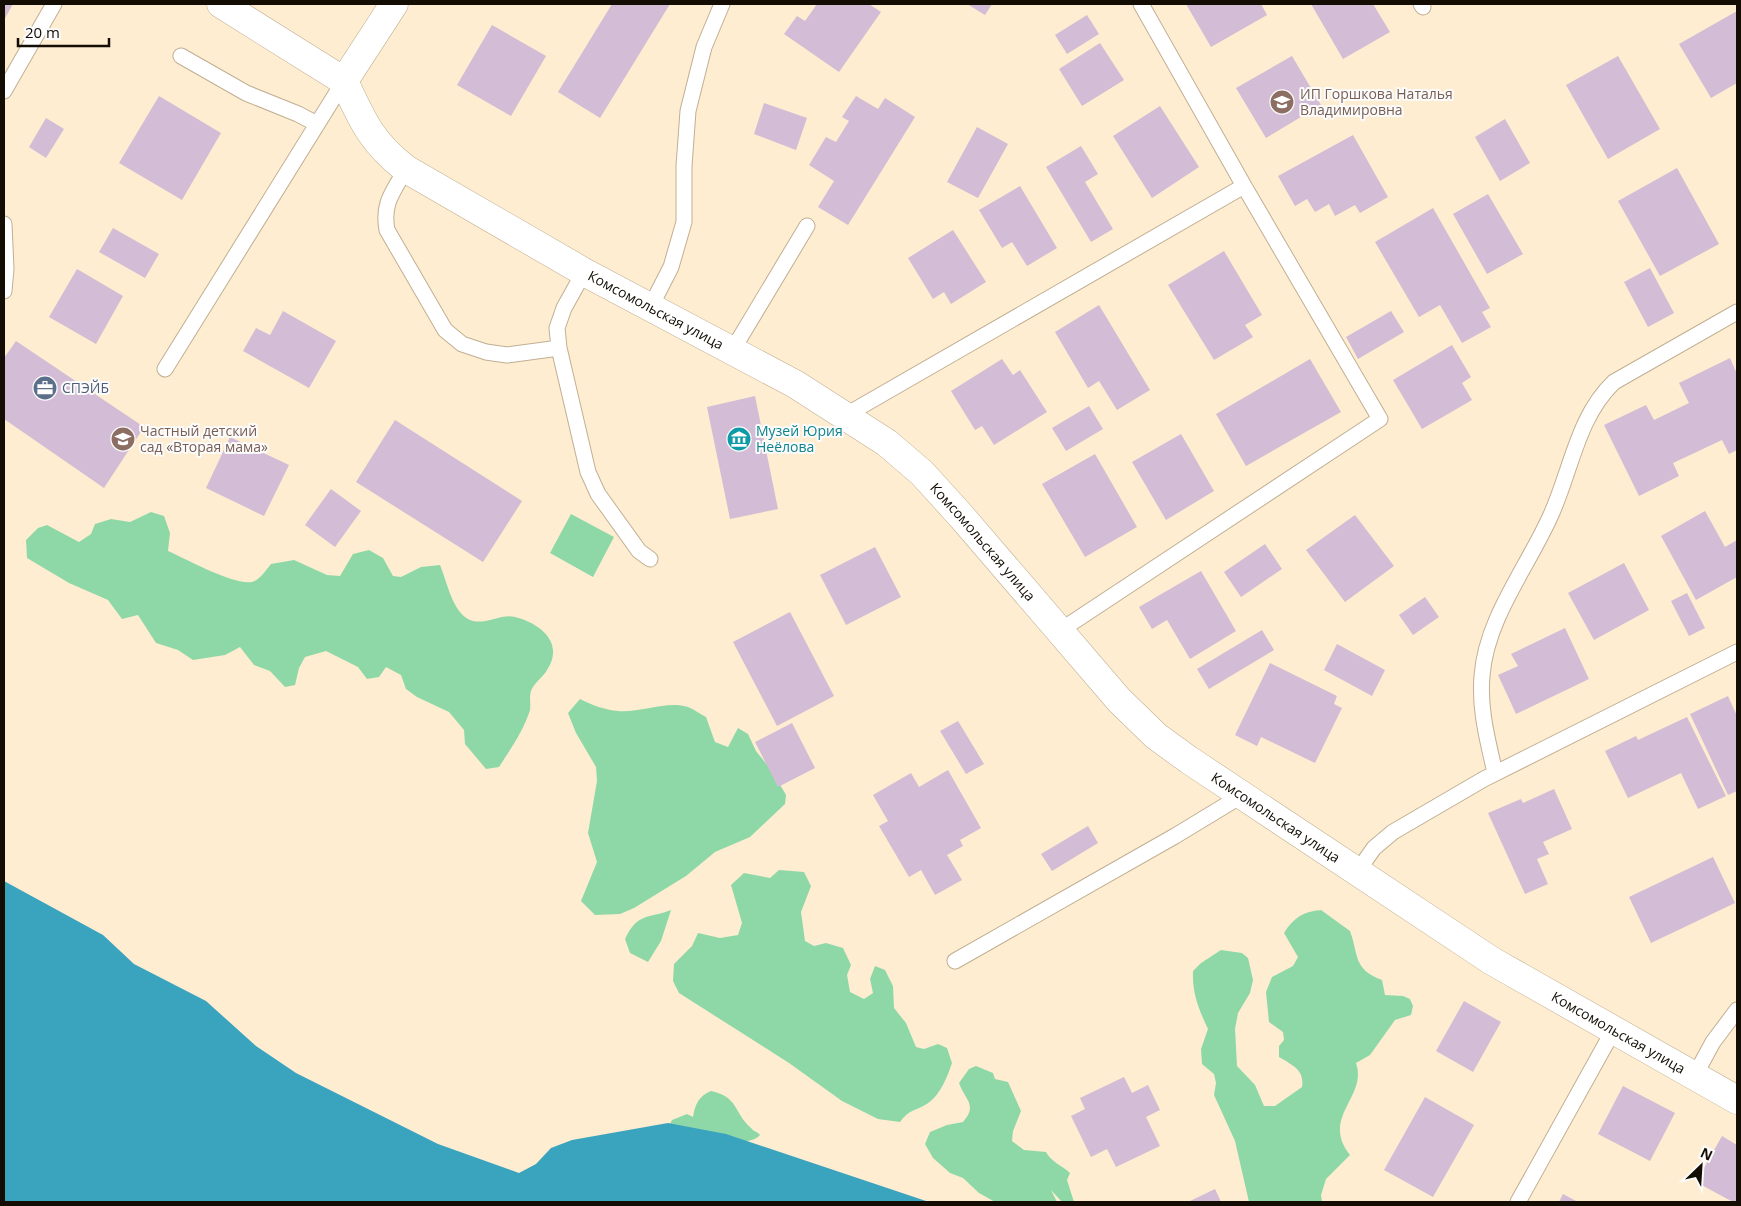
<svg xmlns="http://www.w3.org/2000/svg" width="1741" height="1206" font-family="'Open Sans',sans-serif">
<rect width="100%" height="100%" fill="#feedd0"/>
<!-- green -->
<path fill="#8ed8a8" d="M151 512 164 516 170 533 168 551C186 559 233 585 252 582 260 580 266 570 271 564L294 560 327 575 340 576 353 554 369 550 383 558 393 576 401 577 421 567 440 565C447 581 452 612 470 620 485 626 501 613 515 617 540 623 565 643 547 670 543 677 533 684 531 691 529 697 531 704 530 710 524 730 510 750 499 767L486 769 465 744 464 730 449 712 417 697 406 689 401 675 386 667 379 677 367 679 358 667 326 651 305 657 299 668 295 685 285 687 270 671 254 665 240 647 225 655 193 660 178 650 156 643 138 615 122 619 108 600 69 583 27 558 26 540 38 528 47 525 79 542 91 534 95 524 111 519 130 522Z
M571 514 614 537 593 577 550 553Z
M580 699C592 705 605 710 618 711 640 713 668 700 688 707 694 709 700 714 706 717L715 742 728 747 738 728 748 734 756 751 772 771 786 795 785 804 750 837 715 852 686 876 634 908 620 914 595 915 581 901 597 862 588 833 597 781 596 767 576 733 568 713Z
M779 870 804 872 811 886 801 912 805 941 814 946 826 943 843 948 851 965 847 975 850 992 864 999 873 993 870 979 875 966 885 970 893 986 894 1008 906 1023 916 1047 924 1049 938 1044 947 1048 952 1063C947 1078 939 1098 925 1105 913 1112 910 1109 900 1122L878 1119 842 1101 789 1063 679 993 673 981 674 964 692 946 698 933 720 938 738 935 742 923 731 885 744 873 770 878Z
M671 910 661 941 648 962 630 953 625 939C638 912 648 919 671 910Z
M1321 910 1350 931C1359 956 1353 969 1382 980L1385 995 1403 996 1410 999 1413 1006 1411 1015 1395 1020 1370 1055 1356 1063C1368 1097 1320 1117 1350 1155L1326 1179 1321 1195 1322 1202H1249L1235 1141 1214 1095 1216 1083 1214 1074 1202 1064 1201 1049 1208 1029C1199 1010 1192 993 1193 971L1201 963 1221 950 1242 953 1248 958 1253 980 1250 993 1238 1013 1235 1029 1237 1066 1255 1085 1264 1106H1275L1302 1087C1305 1070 1292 1065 1279 1057V1046L1284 1040 1283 1032 1269 1022 1266 992 1272 977 1293 966 1298 957 1284 933C1293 918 1304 911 1321 910Z
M976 1066 993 1073 995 1079 1008 1082 1021 1111 1013 1131 1012 1141 1024 1150 1046 1152C1052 1163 1062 1165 1070 1173L1067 1180 1074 1202H1062L1051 1190 1057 1202H995L979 1193 963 1178 950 1173 933 1158 925 1144 930 1132 947 1125 963 1122C978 1105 965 1100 959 1083L969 1069Z
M711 1091C739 1097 733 1112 751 1128 754 1132 757 1131 760 1135 745 1152 690 1131 669 1126L672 1120 687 1114 693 1117C695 1104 699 1096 711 1091Z"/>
<!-- water -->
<path fill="#3aa3be" d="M4 881 103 935 134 964 206 1001 256 1046 296 1073 438 1144 519 1173 536 1164 551 1148 572 1140 668 1123 726 1134 929 1202H4Z"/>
<!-- building -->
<path fill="#d3bcd5" d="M4 4H13L4 20Z
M612 4H670L600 118 558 92Z
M817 4H869L881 12 839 72 784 34 797 16 805 21Z
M967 4H992L985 15Z
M1186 4H1261L1267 15 1211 47Z
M1311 4H1373L1390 32 1343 59Z
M1737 11V83L1711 98 1679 44Z
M1087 15 1099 34 1067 54 1055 35Z
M492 25 546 56 511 116 457 85Z
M1100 43 1124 80 1082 106 1059 69Z
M1292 56 1321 105 1266 138 1236 88Z
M1618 56 1660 129 1608 159 1566 85Z
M159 96 221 133 182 200 119 163Z
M856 96 878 109 885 98 915 117 848 225 818 207 834 181 809 165 826 137 836 142 849 121 842 117Z
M764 103 807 118 796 150 754 134Z
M1160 106 1199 167 1152 198 1113 136Z
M46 118 64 129 46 158 29 147Z
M1505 119 1530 163 1500 181 1475 137Z
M977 127 1008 144 978 198 947 182Z
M1353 135 1388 197 1360 213 1355 205 1335 216 1329 204 1315 212 1307 199 1295 206 1278 176Z
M1081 146 1098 174 1085 182 1113 229 1091 242 1046 167Z
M1677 168 1719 244 1660 276 1618 201Z
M1020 186 1057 248 1027 266 1012 242 1002 248 979 210Z
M1488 194 1523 254 1487 274 1453 214Z
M1433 208 1490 308 1482 312 1491 327 1462 343 1440 305 1419 317 1375 242Z
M113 228 159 254 145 278 99 252Z
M953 230 986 282 951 304 944 292 933 299 908 258Z
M1224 251 1262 315 1245 325 1253 337 1214 360 1168 285Z
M1650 268 1674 313 1648 327 1624 282Z
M77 269 123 296 96 344 49 317Z
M1099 305 1150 390 1117 410 1099 381 1088 388 1055 332Z
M283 311 336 341 309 388 243 351 256 328 270 335Z
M1391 311 1404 332 1358 359 1346 337Z
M16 341 144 427 104 488 4 419V358Z
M1452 345 1471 377 1462 383 1472 400 1422 429 1393 380Z
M1730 358 1737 374V450L1729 454 1722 440 1673 463 1679 476 1639 496 1604 425 1646 405 1654 420 1689 403 1679 383Z
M1002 359 1013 375 1020 370 1047 412 994 445 982 426 975 430 951 391Z
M1310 359 1341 412 1246 466 1216 414Z
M755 396 778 509 730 519 707 407Z
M1089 406 1103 429 1066 451 1052 428Z
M395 420 522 501 483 562 356 482Z
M1181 434 1214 491 1166 520 1132 462Z
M230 437 289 465 264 516 206 488Z
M1095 454 1137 527 1085 557 1042 484Z
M331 489 361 511 335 547 305 525Z
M1705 511 1725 547 1737 540V577L1696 600 1661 536Z
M1355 515 1394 566 1345 602 1306 550Z
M1265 544 1282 569 1241 597 1224 572Z
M875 547 901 597 846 625 820 575Z
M1624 563 1649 610 1594 640 1568 593Z
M1201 571 1236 631 1190 659 1167 620 1152 629 1139 607Z
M1687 593 1705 628 1689 636 1671 601Z
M1425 597 1439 617 1413 635 1399 615Z
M790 612 834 696 777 726 733 642Z
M1565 628 1589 679 1516 714 1498 675 1518 666 1511 654Z
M1262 630 1274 650 1209 689 1197 669Z
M1337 644 1385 670 1372 696 1324 670Z
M1270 663 1337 696 1334 704 1342 708 1315 763 1261 737 1257 746 1235 735Z
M1728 696 1737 716V791L1728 795 1690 714Z
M1687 717 1726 796 1698 809 1681 773 1628 798 1605 751 1636 736 1638 740Z
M958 721 984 764 966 774 940 731Z
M792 723 815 768 778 787 755 742Z
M948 770 981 828 960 840 963 846 947 855 962 880 935 895 921 870 909 877 879 826 888 821 873 795 911 773 919 787Z
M1554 789 1572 829 1543 842 1549 854 1537 859 1548 884 1525 894 1488 813 1521 799 1523 803Z
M1088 826 1098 843 1052 871 1041 854Z
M1713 857 1735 903 1651 943 1629 897Z
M1464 1001 1501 1022 1473 1072 1436 1051Z
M1124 1077 1132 1093 1148 1085 1160 1110 1146 1117 1160 1146 1116 1167 1107 1149 1091 1157 1071 1116 1085 1109 1080 1098Z
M1623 1086 1675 1113 1650 1161 1598 1134Z
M1425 1097 1474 1125 1433 1197 1384 1170Z
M1722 1136 1737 1145V1202H1733L1696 1182Z
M1215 1189 1221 1202H1188Z
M1563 1194 1578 1202H1559Z"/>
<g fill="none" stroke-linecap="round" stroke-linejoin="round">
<defs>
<path id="service" d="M1421 4 1423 7
M181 56 246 93 298 114 317 124
M4 91 54 4
M406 169C393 192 382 203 387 230L445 330 462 344 486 352 507 355 559 348
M4 224 6 269 4 291
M584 272 564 308 557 328 559 348 588 472 598 494 639 551 650 559
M651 306 671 267 684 222V166L688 111 704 47 722 4
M732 351 807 226
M165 369 344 81
M846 415 1244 186 1141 4
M1061 630 1380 419 1244 186
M1495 773C1488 741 1479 710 1482 676 1486 619 1527 568 1550 517 1571 472 1577 417 1614 382L1737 312
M1357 872 1374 848 1393 832 1484 779 1737 652
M955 961 1175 836 1241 796
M1694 1077 1713 1042 1737 1010
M1518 1202 1613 1031"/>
<g id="minor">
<path id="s1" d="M344 81C362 120 371 142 406 169L584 272 795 384 887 443 922 473 961 516 1119 700 1156 736 1189 760 1492 961 1737 1100"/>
</g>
<path id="tertiary" d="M221 4 344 81 394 4"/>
</defs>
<!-- service casing -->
<use href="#service" stroke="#c0af93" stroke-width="17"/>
<!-- minor casing -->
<use href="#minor" stroke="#c0af93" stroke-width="29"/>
<!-- tertiary casing -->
<use href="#tertiary" stroke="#c0af93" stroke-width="29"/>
<!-- service -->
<use href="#service" stroke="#fff" stroke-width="15"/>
<!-- minor -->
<use href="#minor" stroke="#fff" stroke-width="28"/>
<!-- tertiary -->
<use href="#tertiary" stroke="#fff" stroke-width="28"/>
</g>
<!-- icons -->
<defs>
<symbol id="school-disc" viewBox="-11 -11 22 22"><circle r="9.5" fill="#8d6e63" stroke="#fcfcfc"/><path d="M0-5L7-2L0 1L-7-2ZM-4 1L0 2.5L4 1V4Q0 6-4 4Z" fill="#fff"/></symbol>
<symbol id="office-disc" viewBox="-11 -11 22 22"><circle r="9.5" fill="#5c6f8a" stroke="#fcfcfc"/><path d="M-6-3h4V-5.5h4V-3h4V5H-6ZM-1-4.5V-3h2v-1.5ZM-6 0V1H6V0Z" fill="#fff"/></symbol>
<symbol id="museum-disc" viewBox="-11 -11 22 22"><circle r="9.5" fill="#0f9aa8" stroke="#fcfcfc"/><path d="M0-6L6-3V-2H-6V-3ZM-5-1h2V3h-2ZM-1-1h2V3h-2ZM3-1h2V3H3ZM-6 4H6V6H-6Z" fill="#fff"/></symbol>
</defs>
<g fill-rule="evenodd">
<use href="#school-disc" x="1268" y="88" width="28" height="28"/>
<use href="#office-disc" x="31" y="374" width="28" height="28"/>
<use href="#school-disc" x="109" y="425" width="28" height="28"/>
<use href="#museum-disc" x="725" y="425" width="28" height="28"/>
</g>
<g text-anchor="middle" stroke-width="4" stroke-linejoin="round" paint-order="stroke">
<!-- education labels -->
<g font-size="14" fill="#785e54" stroke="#fcfcfc" text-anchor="start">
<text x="1300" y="99">ИП Горшкова Наталья<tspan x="1300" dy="16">Владимировна</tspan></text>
<text x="140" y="436">Частный детский<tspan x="140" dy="16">сад «Вторая мама»</tspan></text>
</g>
<!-- street labels -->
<g font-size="14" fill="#130d04" stroke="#fcfcfc">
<text dy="5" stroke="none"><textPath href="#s1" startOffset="396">Комсомольская улица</textPath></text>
<text dy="5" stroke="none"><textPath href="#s1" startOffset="801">Комсомольская улица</textPath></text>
<text dy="5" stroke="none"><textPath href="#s1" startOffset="1206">Комсомольская улица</textPath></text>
<text dy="5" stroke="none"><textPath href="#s1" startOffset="1611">Комсомольская улица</textPath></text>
</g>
<!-- service labels -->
<g font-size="14" fill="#4e5e75" stroke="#fcfcfc" text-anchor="start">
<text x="62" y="393">СПЭЙБ</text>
</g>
<!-- culture labels -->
<g font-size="14" fill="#0d838f" stroke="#fcfcfc" text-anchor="start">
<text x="756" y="436">Музей Юрия<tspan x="756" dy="16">Неёлова</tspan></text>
</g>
</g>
<!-- border -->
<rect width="1741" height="1206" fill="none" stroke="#130d04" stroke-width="10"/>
<!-- north arrow -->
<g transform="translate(1701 1166) rotate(25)" stroke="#fcfcfc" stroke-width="4" paint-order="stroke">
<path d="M0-4L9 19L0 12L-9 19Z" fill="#130d04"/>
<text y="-8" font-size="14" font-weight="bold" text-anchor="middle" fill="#130d04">N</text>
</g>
<!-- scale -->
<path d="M18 38v8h91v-8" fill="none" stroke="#130d04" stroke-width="2.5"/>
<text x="25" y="38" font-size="15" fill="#130d04" stroke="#fcfcfc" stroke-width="4" paint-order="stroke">20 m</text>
</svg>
